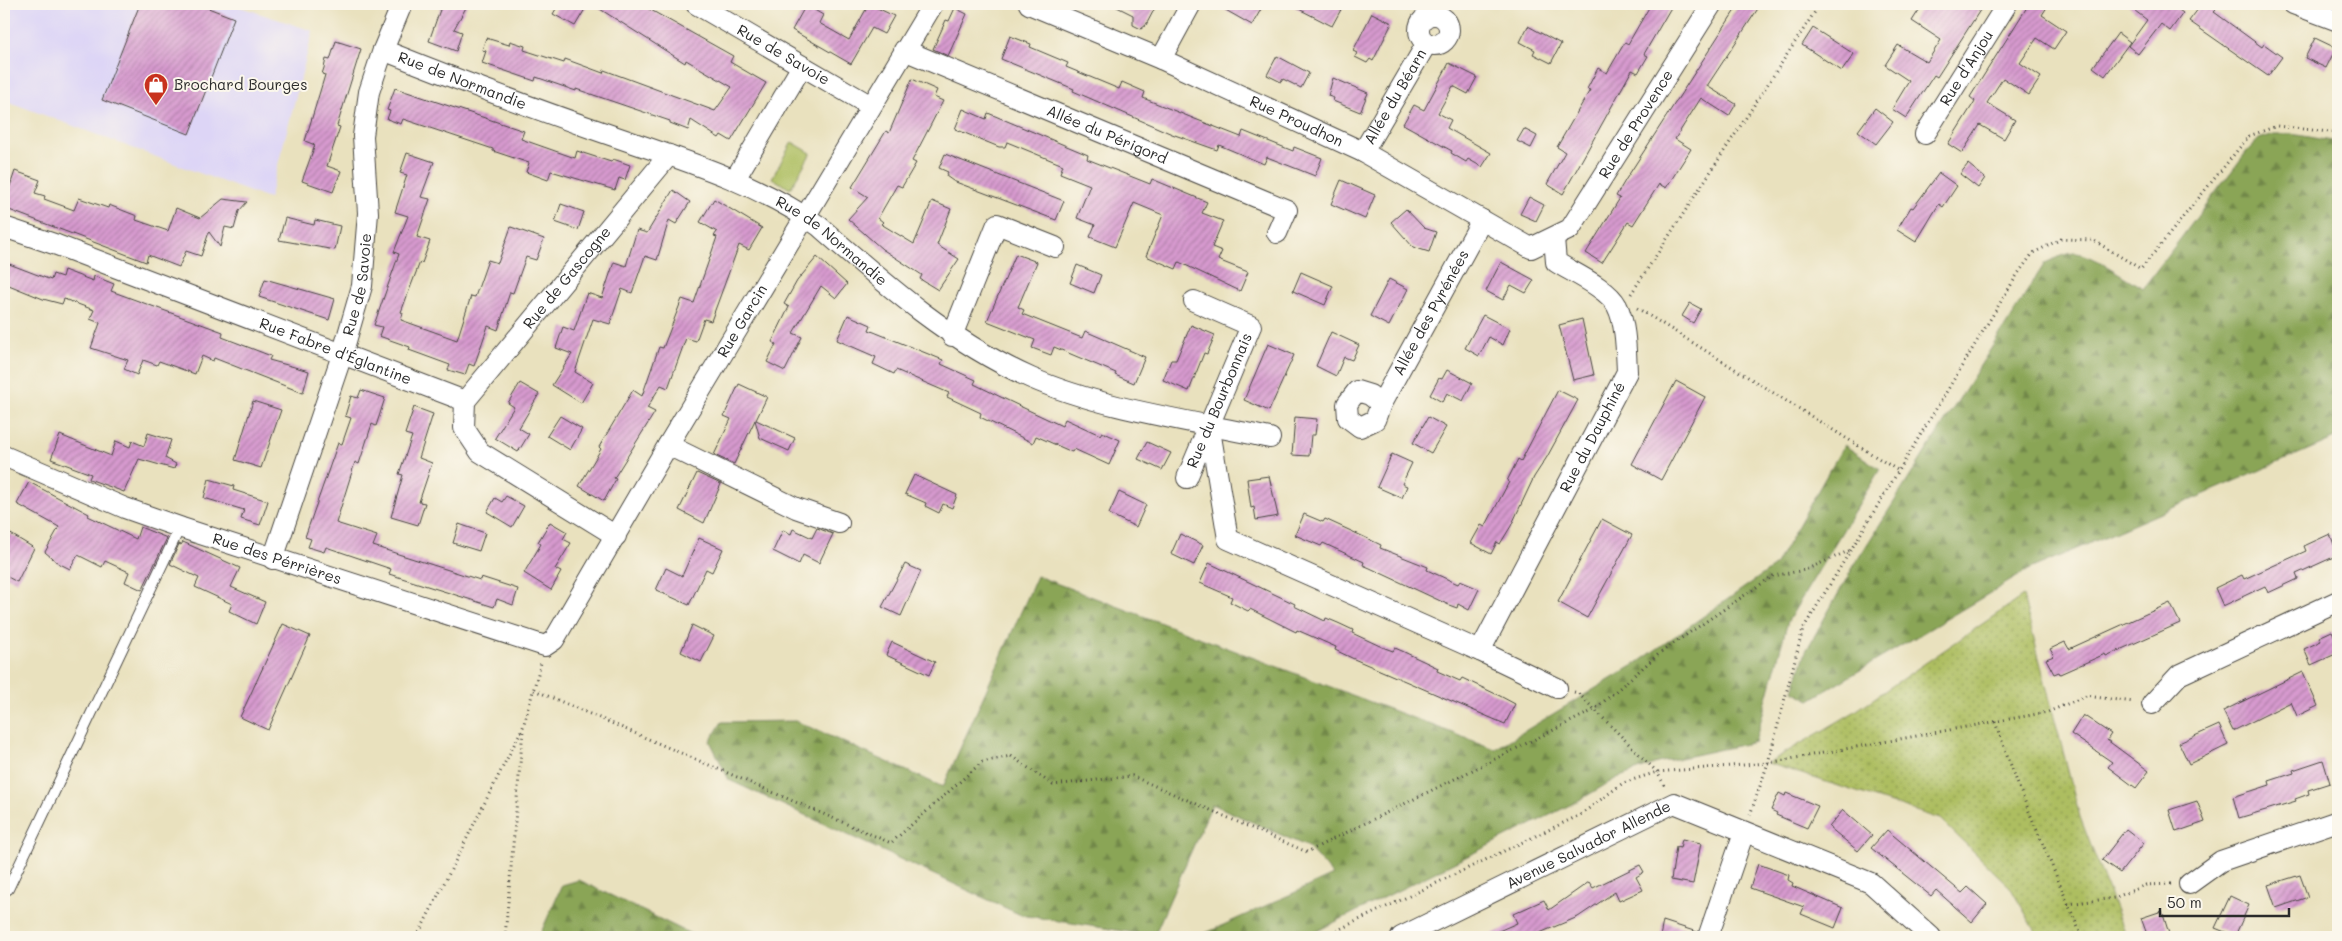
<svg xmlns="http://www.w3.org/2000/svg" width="2342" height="941" font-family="Mali,sans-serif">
<defs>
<pattern id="grass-dots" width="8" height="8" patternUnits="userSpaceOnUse" patternTransform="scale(1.25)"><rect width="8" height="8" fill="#adbe61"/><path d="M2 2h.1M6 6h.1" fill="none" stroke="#8d9b50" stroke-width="1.8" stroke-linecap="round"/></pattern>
<pattern id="forest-firs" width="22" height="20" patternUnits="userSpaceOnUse" patternTransform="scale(1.25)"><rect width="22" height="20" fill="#8aa557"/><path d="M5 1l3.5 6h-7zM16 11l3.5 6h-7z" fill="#718748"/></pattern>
<pattern id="building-hatch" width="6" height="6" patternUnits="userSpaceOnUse" patternTransform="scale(1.25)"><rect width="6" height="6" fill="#d79acf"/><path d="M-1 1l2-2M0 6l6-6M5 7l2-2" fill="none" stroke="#af7ea8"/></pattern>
</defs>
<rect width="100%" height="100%" fill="#fbf7ec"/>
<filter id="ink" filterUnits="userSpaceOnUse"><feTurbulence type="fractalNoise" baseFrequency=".02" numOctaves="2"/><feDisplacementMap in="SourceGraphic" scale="10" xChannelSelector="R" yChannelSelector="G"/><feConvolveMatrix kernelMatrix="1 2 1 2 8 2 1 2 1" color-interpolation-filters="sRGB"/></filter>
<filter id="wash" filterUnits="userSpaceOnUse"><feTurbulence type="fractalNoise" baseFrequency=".0096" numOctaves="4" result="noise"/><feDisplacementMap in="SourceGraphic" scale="20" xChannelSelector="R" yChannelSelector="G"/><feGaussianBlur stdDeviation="1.12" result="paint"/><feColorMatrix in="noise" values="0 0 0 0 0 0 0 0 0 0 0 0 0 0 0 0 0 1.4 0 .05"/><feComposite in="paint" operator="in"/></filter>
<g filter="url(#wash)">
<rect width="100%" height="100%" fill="#e9e1be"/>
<!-- built -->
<path fill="#ddd5f6" d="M4 4H231L313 31 269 199 4 100Z"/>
<!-- grass -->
<path fill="url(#grass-dots)" stroke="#6c7446" d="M2023 596 2080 817 2126 937H2039L2010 887 1940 819 1768 763 1854 712Z"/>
<!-- forest -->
<path fill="url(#forest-firs)" stroke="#5a6841" d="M2274 134H2292L2338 142V437L2032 568 1810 700 1793 691 1806 651 1856 562 2045 263C2054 259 2064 254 2074 253 2089 252 2128 280 2143 288L2247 151 2259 139Z
M1844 445 1880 469 1788 621 1755 742 1657 763 1617 778 1576 802 1305 937H1197L1333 875 1308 847 1212 804 1154 936 1021 915 729 780 710 741 722 722 796 721 943 787 1037 576 1495 749 1634 665 1775 566Z
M579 880 697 937H539L562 885Z"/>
<!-- green -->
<path fill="#adbe61" stroke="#6c7446" d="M792 142 811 153 790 189 772 178Z"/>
<g id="blocks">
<!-- building -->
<path fill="url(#building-hatch)" d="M140 4H198L234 18 189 134 102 100Z
M442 4H468L454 29 462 32 456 51 429 41Z
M559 4H588L575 26 553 14Z
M592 4H640L733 56 730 62 766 83 731 141 721 135 719 138 691 120 688 130 670 123V121L576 89V91L536 77 535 81 482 63 486 51 482 50 486 38 509 45 510 41 525 46 524 50 564 63 565 59 603 73 604 70 715 111 732 87 686 60 685 63Z
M869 4 894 16 884 34 872 28 851 64 792 30 806 5 823 15 819 23 849 40Z
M1111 4H1157L1146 25 1141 29 1133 25V15Z
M1215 4H1264L1252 25Z
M1289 4H1344L1332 26Z
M1651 4H1673L1644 54 1648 56 1638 73 1632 70 1563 194 1547 184 1565 152 1557 147 1590 90 1587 89 1598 68 1607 73 1625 42 1628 44Z
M1739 4H1761L1707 86 1736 104 1729 116 1701 98 1675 139 1691 149 1666 188 1659 184 1633 225 1628 222 1602 263 1586 253 1620 198 1616 196 1626 179Z
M1923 4H1984L1937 77 1934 75 1906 118 1892 109 1909 81 1885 65 1898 45 1927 62 1941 40 1912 21Z
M2029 4H2049L2042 15 2066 31 2054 49 2037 38 2020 63 2041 77 2029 95 2003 78 1987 103 2015 120 2004 139 1980 125 1962 153 1948 144 1975 101 1970 97Z
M2126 4H2171L2183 13 2170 31 2161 24 2138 54 2128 46 2147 20Z
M2202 4H2208L2216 10 2214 12 2262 47 2264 44 2282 57 2268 76 2189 21Z
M955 8 967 14 948 56 933 49 946 20 949 21Z
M1372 13 1392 23 1373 61 1370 59 1367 63 1355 57 1357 53 1353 51Z
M1528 26 1561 44 1551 63 1533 54 1535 50 1520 42Z
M1813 28 1854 54 1842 71 1802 45Z
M2118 33 2130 42 2105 76 2093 67Z
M1010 36 1031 44 1030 47 1068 63 1066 67 1119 89 1122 82 1145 92 1143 98 1195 119 1241 137 1243 131 1293 151 1294 147 1322 158 1315 176 1267 157 1264 164 1219 145 1217 150 1172 134 1073 91 1074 89 1001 59Z
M2315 38 2336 48 2326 68 2305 58Z
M336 41 361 49 337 126 340 127 327 166 341 171 333 192 302 181 315 145 305 141 325 75 322 74 324 68 326 59 330 60Z
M1277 56 1309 73 1301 88 1283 79 1281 82 1267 75Z
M1449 63 1477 77 1468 94 1453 86 1438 113 1451 120 1447 128 1491 153 1482 167 1468 159 1466 162 1451 153 1452 151 1403 124 1414 105 1424 110Z
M1333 78 1368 93 1360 112 1333 101 1334 98 1328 96Z
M912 79 937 90 934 97 943 101 912 161 916 163 902 187 897 185 878 218 883 222 881 224 914 244 932 201 951 209 937 245 959 259 938 290 920 279 922 275 882 249 848 219 868 197 852 187 886 131 889 133Z
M395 88 524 131 521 139 575 158 577 151 611 162 613 159 630 165 625 180 619 178 615 190 551 171 548 180 526 172 529 163 493 151V149L403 119 401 124 387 119 390 111 387 110Z
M1875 108 1893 122 1876 144 1858 131Z
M963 109 986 119 988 113 1088 155 1087 159 1150 184 1152 179 1207 202 1202 213 1223 221 1212 247 1222 251 1218 260 1248 272 1240 291 1179 262 1176 269 1146 256 1163 215 1134 203 1115 247 1090 237 1095 225 1077 218 1090 185 1060 173 1063 165 1007 142 1005 147H999L955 129Z
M1524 129 1537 136 1531 148 1517 141Z
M407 153 434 162 421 197 430 199 417 237 430 241 422 263 420 262 401 312 403 313 401 320 457 340 471 296 475 297 488 260 498 263 511 227 544 239 536 260 526 257 513 293 510 292 498 330 488 326 474 366 469 364 465 375 448 370 450 365 409 350 410 347 379 336 382 327 374 325 399 254 394 252 408 216 395 212 407 175 400 173Z
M945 154 1064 201 1056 220 953 181 946 176 948 172 939 168Z
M1968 164 1985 178 1978 188 1960 174Z
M15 171 40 180 35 193 45 196 44 199 74 210 79 198 108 208 109 205 137 216 136 220 168 231 176 208 200 218 223 199 247 202 239 211 234 229 225 227 220 247 209 232 201 256 186 251 179 267 148 255 146 262 4 208V191L8 192Z
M1939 173 1957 186 1943 207 1939 204 1916 242 1897 230 1911 207 1913 208Z
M1341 180 1375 195 1365 219 1331 204Z
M673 190 690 202 676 224 669 220 657 260 645 256 632 293 622 289 610 324 593 319 575 372 593 383 581 403 552 385 572 354 556 348 563 327 574 331 587 293 602 298 614 262 626 266 637 230 647 233Z
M1529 197 1544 205 1536 221 1520 214Z
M714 199 762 228 749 250 739 245 711 321 704 319 696 341 686 338 668 388 661 385 647 408 655 412 614 478 616 479 604 501 579 486 601 449 599 447 633 390 642 396 659 347 663 348 682 299 694 303 717 237 714 236 717 232 700 222Z
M561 204 584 212 578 230 555 222Z
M1406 209 1424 228 1436 232 1429 252 1413 247 1391 222Z
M285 218 314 225 315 220 340 226 335 250 279 240Z
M1016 254 1037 262 1018 307 1024 310 1022 314 1082 338 1085 331 1145 357 1134 383 1115 375 1116 373 1054 347 1051 355 1032 348 1035 340 987 321Z
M817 257 847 284 836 298 821 286 793 333 802 337 785 371 767 362 776 344 772 342 789 307 784 304 797 281Z
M4 262 51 280 53 274 62 277 64 270 93 281 94 276 114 284 111 291 223 332 222 337 271 356 269 360 309 371 303 393 214 358 213 361 202 356 195 374 159 361 157 365 143 360 137 375 124 369 128 360 91 348 100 323 90 319 94 310 64 299 62 304 43 299 4 283Z
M1501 262 1534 280 1526 293 1511 285 1503 300 1486 291Z
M1077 265 1101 275 1094 293 1070 283Z
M1301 272 1333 286 1325 305 1293 291Z
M265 279 335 299 329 320 259 297Z
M1389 279 1408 289 1389 326 1370 316Z
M1690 303 1701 309 1693 323 1682 316Z
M848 315 871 325 869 330 943 360 941 364 976 380 974 384 1009 401 1062 426 1065 419 1100 435 1102 432 1120 440 1109 465 1074 449 1072 452 1036 436 1033 443 980 417 981 413 947 397 949 393 896 370 894 374 873 364 876 357 837 340Z
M1483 315 1510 329 1503 345 1489 337 1479 356 1465 348Z
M1582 319 1594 375 1573 380 1559 325Z
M1191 325 1215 335 1207 354 1204 353 1189 391 1163 380 1171 360H1176Z
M1331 332 1359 345 1352 360 1344 357 1336 376 1316 366Z
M1268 344 1294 355 1269 411 1244 400Z
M1447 370 1472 383 1463 401 1447 393 1442 402 1430 395 1439 378 1442 379Z
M1676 381 1705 397 1661 480 1632 464Z
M520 383 539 394 519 428 529 434 518 452 495 438 514 407 508 403Z
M739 384 767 397 756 420 795 438 789 451 760 438 755 420 734 464 714 455 731 419 724 416Z
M361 390 385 398 376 426 372 424 359 464 355 462 336 523 377 536 373 546 480 580 481 577 518 589 513 605 497 599 494 607 389 574 391 569 326 547 324 552 308 547 311 539 305 537 313 514 338 443 342 444 351 418 345 416 351 396 358 398Z
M1558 390 1578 400 1547 457 1534 477 1511 526 1500 544 1497 542 1491 554 1471 543 1481 525 1485 527 1509 482 1507 481 1518 459 1521 461Z
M253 401 281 410 261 468 235 460Z
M414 407 433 414 419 458 432 463 419 502 425 503 418 525 391 517 403 475 399 474 412 436 405 434Z
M560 416 582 429 570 450 547 436Z
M1295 417 1317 419 1315 435H1311L1309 456 1292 455Z
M1428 417 1446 427 1431 453 1413 443Z
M148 433 171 440 165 458 176 464 174 469 139 459 124 492 89 479 91 474 51 459 60 435 111 456 116 441 130 447 132 441 144 446Z
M1147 442 1171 453 1162 470 1138 459Z
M1392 454 1412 463 1402 484 1407 486 1402 498 1377 487Z
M697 473 721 484 704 523 679 510Z
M914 475 957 495 952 508 943 504 939 513 925 506 926 503 905 494Z
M1269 476 1278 516 1256 520 1254 507 1251 508 1247 479Z
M209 479 234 486 233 490 268 501 260 525 241 519 244 510 204 498Z
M29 482 89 514 88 516 136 539 140 527 167 538 142 590 125 582 129 572 105 561 102 567 78 555 70 569 58 563 45 552 59 527 17 504Z
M1119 492 1146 505 1136 527 1109 514Z
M506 496 524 506 512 527 487 512 495 498 502 502Z
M1304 514 1323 522 1325 519 1362 536 1381 545 1380 548 1428 567 1427 570 1458 584 1460 581 1479 589 1469 610 1458 604 1457 608 1449 605 1370 568 1363 565 1364 562 1323 543 1321 546 1295 535Z
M1602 519 1632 535 1587 618 1558 602Z
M550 522 567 532 563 539 571 543 555 569 561 572 551 590 524 573 541 544 538 542Z
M459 524 485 533 479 551 453 543Z
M817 528 833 534 819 563 803 555 799 564 773 551 783 530 791 534 793 529 812 538Z
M4 530 34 548 17 582 4 575Z
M1180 534 1203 545 1194 565 1171 554Z
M2330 534 2338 555 2296 574 2298 579 2268 593 2265 586 2223 606 2215 588 2242 575 2244 579 2306 551 2304 546Z
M699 538 723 549 712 572 706 569 689 605 656 590 666 568 682 576Z
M183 542 240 568 231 587 265 602 256 624 229 611 232 604 195 587 199 578 170 564 179 544 181 545Z
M1209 563 1295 604 1294 606 1325 621 1326 618 1338 623 1353 630 1352 633 1382 647 1393 651 1395 648 1402 651 1438 668 1437 671 1460 681 1462 678 1500 696 1515 704 1505 724 1354 659 1335 650 1336 647 1297 630 1296 632 1250 609 1248 611 1230 602 1232 597 1200 583Z
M905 564 921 571 901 616 882 607Z
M2170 603 2180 623 2106 656 2105 654 2060 674 2059 672 2054 674 2046 659 2054 656 2050 649 2065 642 2069 649Z
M283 624 310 636 268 730 240 717Z
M692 625 714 636 701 662 681 652Z
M2332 631 2338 643V653L2311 665 2304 649 2321 641 2319 637Z
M892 642 935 662 929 675 886 655Z
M2303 672 2318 706 2297 716 2291 702 2233 731 2223 711Z
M2083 715 2111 734 2107 740 2149 771 2136 788 2108 767 2112 762 2071 734Z
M2219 725 2228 745 2189 764 2179 743Z
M2323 760 2330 783 2308 790 2309 794 2295 799 2296 801 2239 818 2233 797 2270 785 2269 781 2294 773 2293 770Z
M1779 793 1785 796 1786 793 1818 806 1807 828 1776 815 1777 813 1771 810Z
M2197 801 2205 822 2176 832 2169 810Z
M1843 810 1872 835 1858 851 1829 827Z
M2126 829 2144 843 2120 873 2102 860Z
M1887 830 1962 893 1968 887 1987 904 1972 922 1936 890 1931 896 1871 848Z
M1682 839 1701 843 1693 884 1671 880 1676 847 1680 848Z
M1758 864 1789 875 1788 880 1793 883 1792 886 1843 908 1835 928 1801 914 1804 907 1750 888Z
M1640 865 1644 872 1636 877 1643 890 1619 901 1615 892 1578 917 1530 937H1485L1517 923 1513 914 1544 900 1549 910 1589 882 1593 888Z
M2300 875 2308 897 2276 908 2268 885Z
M2230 896 2249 905 2235 936 2215 928Z
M2162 911 2170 937H2148L2141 918Z
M1663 921 1697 932 1696 937H1660Z"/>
</g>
</g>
<g filter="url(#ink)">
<use href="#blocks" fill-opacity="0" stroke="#484641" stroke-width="1"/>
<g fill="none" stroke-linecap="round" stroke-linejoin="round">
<defs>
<path id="lane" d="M8 889 180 527"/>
<g id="street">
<path id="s1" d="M696 4 871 106"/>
<path id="s2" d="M1029 4 1161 59 1363 152 1531 248 1570 229 1712 4"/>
<path d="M2293 4 2338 21"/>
<circle cx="1434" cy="30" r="15"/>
<path id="s3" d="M383 50C453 78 524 105 596 130 673 157 752 179 819 226 885 284 950 342 1031 378 1102 409 1193 421 1270 438"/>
<path id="s4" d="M904 50 1287 210 1277 233"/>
<path d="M1161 59 1191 4"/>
<path id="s5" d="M1925 134 2007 4"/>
<path id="s6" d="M1363 152 1427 43"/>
<path d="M735 179 802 66"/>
<path id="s7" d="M4 227 57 245 465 401 464 428 480 452 616 536"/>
<path d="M952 336 997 224 1055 247"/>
<path id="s8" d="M465 401 669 155"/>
<path id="s9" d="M1381 404 1370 395 1357 391 1347 404 1348 418 1360 427 1375 420 1381 404 1482 220"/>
<path id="s10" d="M1209 424 1228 539 1480 651 1627 372C1626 352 1626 323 1617 306 1608 288 1573 273 1556 262L1554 238"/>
<path d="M668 445 796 508 839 523"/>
<path id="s11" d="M4 456 125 508 182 528 545 646 554 640 668 445 933 4"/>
<path id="s12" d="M1187 478 1251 326 1194 301"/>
<path id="s13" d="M273 559 342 355 362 286 368 213 363 136 369 92 383 50 402 4"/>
<path d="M1480 651 1557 688"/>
<path d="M2152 704 2179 675 2338 601"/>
<path d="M2189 884 2221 861 2338 821"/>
<path id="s14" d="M1401 937 1674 803 1871 883 1931 937"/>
<path d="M1708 937 1744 832"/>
</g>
</defs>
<!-- lane casing -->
<use href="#lane" stroke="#484641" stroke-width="12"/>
<!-- street casing -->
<use href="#street" stroke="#484641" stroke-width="22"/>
<!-- path -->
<path stroke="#484641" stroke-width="3" stroke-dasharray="1 4" stroke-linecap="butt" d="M1631 294 1820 4
M1637 308 1899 471
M534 690 891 843 982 762 1011 756 1053 785 1132 776 1307 852 1594 710 1661 652 1773 576 1805 570 1851 550
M1574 692 1578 693 1657 772 1666 788
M1995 722 2020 790 2082 937
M1750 815 1768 763 1803 629 2017 275 2033 253 2061 239 2093 240 2141 269 2249 136 2277 126 2338 133
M2068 904 2114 898 2146 885 2172 884
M417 937 523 727 541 663
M505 937 523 730
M1323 937 1580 815 1623 783 1657 772 1768 763 2048 712 2086 696 2134 702"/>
<!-- lane -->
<use href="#lane" stroke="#fff" stroke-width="10"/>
<!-- street -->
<use href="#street" stroke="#fff" stroke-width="20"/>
</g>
</g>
<!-- icons -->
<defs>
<symbol id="shop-pin" viewBox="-11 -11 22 30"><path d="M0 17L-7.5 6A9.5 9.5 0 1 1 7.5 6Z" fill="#c8321e" stroke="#fbf7ec"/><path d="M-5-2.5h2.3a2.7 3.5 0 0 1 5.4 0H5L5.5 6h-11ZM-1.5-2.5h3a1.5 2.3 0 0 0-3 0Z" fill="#fff"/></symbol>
</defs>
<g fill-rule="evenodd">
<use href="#shop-pin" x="142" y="71" width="28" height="38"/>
</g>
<g text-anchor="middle" stroke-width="4" stroke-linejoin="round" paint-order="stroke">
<!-- street labels -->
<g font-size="15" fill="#2b2b2b" stroke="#fbf7ec">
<text dy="5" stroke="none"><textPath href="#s1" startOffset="101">Rue de Savoie</textPath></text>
<text dy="5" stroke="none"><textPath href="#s5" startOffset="78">Rue d'Anjou</textPath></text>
<text dy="5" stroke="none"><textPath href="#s3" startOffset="85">Rue de Normandie</textPath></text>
<text dy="5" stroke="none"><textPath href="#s6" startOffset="64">Allée du Béarn</textPath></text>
<text dy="5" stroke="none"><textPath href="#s2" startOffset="292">Rue Proudhon</textPath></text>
<text dy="5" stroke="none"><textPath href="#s2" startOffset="726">Rue de Provence</textPath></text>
<text dy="5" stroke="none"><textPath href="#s4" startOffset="220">Allée du Périgord</textPath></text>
<text dy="5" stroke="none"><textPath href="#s3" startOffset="490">Rue de Normandie</textPath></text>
<text dy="5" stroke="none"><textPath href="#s8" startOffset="160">Rue de Gascogne</textPath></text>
<text dy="5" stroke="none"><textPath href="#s13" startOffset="288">Rue de Savoie</textPath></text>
<text dy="5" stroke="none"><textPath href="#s9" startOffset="211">Allée des Pyrénées</textPath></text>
<text dy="5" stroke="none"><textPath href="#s11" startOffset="955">Rue Garcin</textPath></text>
<text dy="5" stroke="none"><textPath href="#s7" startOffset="354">Rue Fabre d'Églantine</textPath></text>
<text dy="5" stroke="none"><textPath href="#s12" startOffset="84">Rue du Bourbonnais</textPath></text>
<text dy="5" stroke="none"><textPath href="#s10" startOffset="634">Rue du Dauphiné</textPath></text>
<text dy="5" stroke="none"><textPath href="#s11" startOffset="292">Rue des Pérrières</textPath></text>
<text dy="5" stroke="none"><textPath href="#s14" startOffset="209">Avenue Salvador Allende</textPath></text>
</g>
<!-- poi labels -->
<g font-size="15" fill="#2b2b2b" stroke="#fbf7ec" text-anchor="start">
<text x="174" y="90">Brochard Bourges</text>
</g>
</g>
<!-- margin -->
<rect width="2342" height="941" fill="none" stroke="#fbf7ec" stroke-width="20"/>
<!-- scale -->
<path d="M2160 908v8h129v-8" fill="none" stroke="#2b2b2b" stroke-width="2.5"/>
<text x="2167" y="908" font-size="15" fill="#2b2b2b" stroke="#fbf7ec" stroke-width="4" paint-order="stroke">50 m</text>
</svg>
